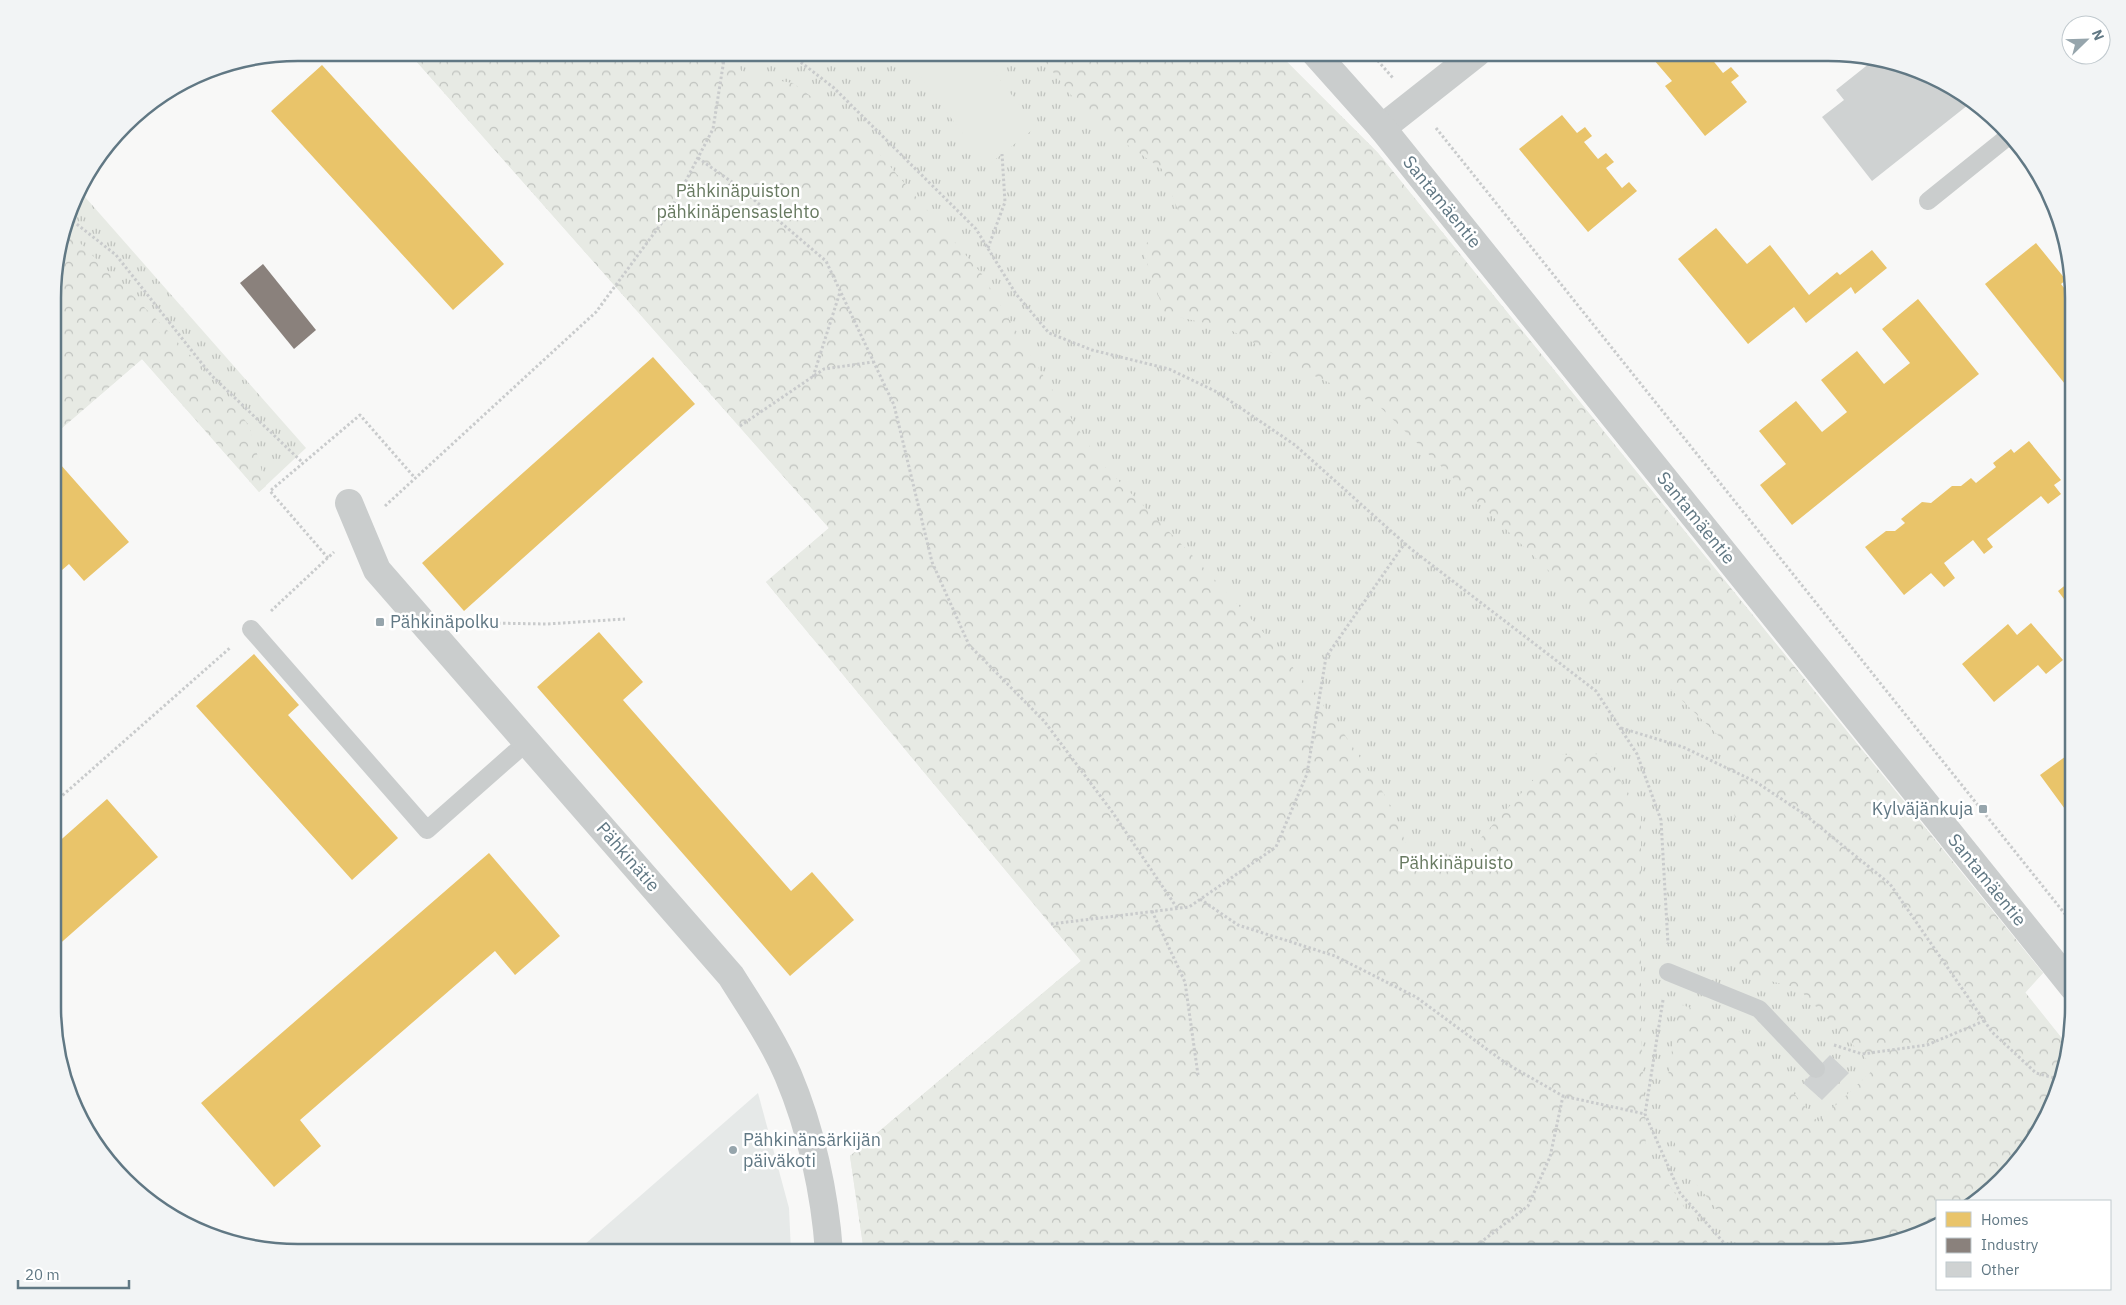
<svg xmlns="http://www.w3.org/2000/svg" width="2126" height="1305" font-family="'IBM Plex Sans',sans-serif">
<defs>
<pattern id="grass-tufts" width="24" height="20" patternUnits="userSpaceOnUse" patternTransform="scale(1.25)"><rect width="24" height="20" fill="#e7eae4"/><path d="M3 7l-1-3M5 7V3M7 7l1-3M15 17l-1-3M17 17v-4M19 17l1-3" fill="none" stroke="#bfc2be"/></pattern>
<pattern id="forest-crowns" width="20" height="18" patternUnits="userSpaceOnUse" patternTransform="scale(1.25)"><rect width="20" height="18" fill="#e7eae4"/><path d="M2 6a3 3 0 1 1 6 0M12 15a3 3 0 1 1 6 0" fill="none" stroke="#bfc2be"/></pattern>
</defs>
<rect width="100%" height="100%" fill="#f8f8f7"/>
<!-- built -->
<path fill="#e6e9e8" d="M758 1093 789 1208 791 1252H576Z"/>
<!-- grass -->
<path fill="url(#grass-tufts)" d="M409 53H1278L1378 153 2043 973 2025 993 2068 1046 2061 1086 2032 1143 2001 1181 1975 1201H1937V1226L1907 1240 1844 1252H864L850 1156 1081 961 766 582 829 528Z
M78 189 306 448 259 492 142 359 55 434V266Z"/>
<!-- forest -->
<path fill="url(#forest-crowns)" d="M409 53H730L744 75 793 83 865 137 981 273 1044 377 1100 462 1191 554 1275 645 1337 723 1388 800 1421 879 1458 863 1556 755 1604 754 1641 813V1024L1646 1150 1714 1252H864L850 1156 1081 961 766 582 829 528Z
M1038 53H1278L1378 153 2043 973 2025 992 2068 1046 2061 1086 2032 1143 2001 1181 1975 1201H1937V1226L1907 1240 1844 1252H1752L1692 1179 1662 1116 1679 1004 1703 1012 1744 1034 1818 1122 1875 1068 1798 988 1739 973V851L1726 743 1378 405 1308 373 1227 328 1165 314 1141 246 1183 223 1162 169 1090 119Z
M64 235 75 238 168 331 249 425 266 486 259 492 142 359 55 434V266Z"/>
<!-- pitch -->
<path fill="#e7eae4" d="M933 53H980L1036 127 987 166 913 67Z"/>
<!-- homes -->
<path fill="#e9c46a" d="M1648 53H1707L1723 73 1731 67 1739 76 1731 82 1747 102 1705 136 1665 86 1672 81Z
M322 65 504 264 453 310 271 111Z
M177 88 136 125 131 120 136 114Z
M1562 115 1577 133 1585 127 1592 136 1584 142 1598 159 1606 153 1614 162 1606 168 1622 188 1629 182 1637 191 1588 232 1519 149Z
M1716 228 1747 264 1770 245 1809 295 1837 272 1840 275 1872 250 1887 268 1855 294 1851 287 1806 323 1794 307 1748 344 1678 259Z
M2036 243 2066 280 2061 284 2073 299V394L1985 284Z
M1918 299 1979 374 1792 525 1760 485 1786 464 1759 431 1796 401 1822 432 1847 412 1821 380 1857 351 1884 384 1910 363 1882 329Z
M653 357 695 404 464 611 422 563Z
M2029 441 2061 480 2054 485 2061 494 2048 504 2041 496 1987 539 1993 547 1984 554 1973 540 1944 563 1955 578 1944 587 1931 573 1904 595 1865 547 1886 531H1895L1905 523 1901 519 1922 502 1931 503 1952 486H1961L1971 478 1976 483 1996 467 1993 463 2011 449 2014 453Z
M60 464 129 542 84 581 69 564 55 576V468Z
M2073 579V611L2058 591Z
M2031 623 2063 660 2046 674 2038 665 1994 702 1962 664 2008 624 2017 635Z
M599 632 643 682 623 700 791 891 812 872 854 920 790 976 537 687Z
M254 654 299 705 288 715 398 838 352 880 196 706Z
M2073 751V820L2040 775Z
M107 799 158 857 55 948V845Z
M489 853 560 936 515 975 495 951 300 1120 321 1146 274 1187 201 1103Z"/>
<!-- industry -->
<path fill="#8a817c" d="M263 264 316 330 294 349 240 283Z"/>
<!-- building -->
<path fill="#cfd2d2" d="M1875 59 1892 61 1964 94 1973 101 1872 181 1822 117 1844 100 1836 90Z
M1830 1055 1849 1073 1822 1100 1803 1083Z"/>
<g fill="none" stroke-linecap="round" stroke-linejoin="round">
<!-- path -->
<path stroke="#c9cbcc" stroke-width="3" stroke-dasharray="2.5 2.5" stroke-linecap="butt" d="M789 53 834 88 976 229 1016 294 1049 333 1092 350 1169 369 1217 392 1295 445 1411 549 1596 691 1637 754 1661 820 1668 944
M1371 53 1393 78
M1436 128 2073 924
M698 158 739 187 826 261 894 405 932 562 969 645 1044 721 1113 813 1177 908
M69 218 116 255 211 375 303 463
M988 248 1005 202 1002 154
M813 377 840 292
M740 426 824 369 873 362
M385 506 596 312 669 213 713 129 725 53
M328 558 270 491 360 415 415 478
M271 611 334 552
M488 623 547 624 625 619
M1621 728 1683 747 1756 782 1804 814 1890 884 1992 1032 2036 1073 2062 1080
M55 802 231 647
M1200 899 1238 925 1335 956 1416 997 1507 1064 1563 1096 1645 1114
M1152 911 1185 982 1198 1075
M1051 924 1189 907 1276 847 1307 774 1326 657 1405 543
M1663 1000 1645 1114 1680 1193 1732 1252
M1834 1045 1862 1054 1927 1045 1984 1021
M1468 1252 1528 1206 1550 1157 1563 1096"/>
<!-- service -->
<path stroke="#cacdcd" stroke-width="18" d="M1928 201 2010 135
M251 629 427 830 528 741
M1668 972 1759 1009 1816 1069"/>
<!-- minor -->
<path stroke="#cacdcd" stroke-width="28" d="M1382 128 1477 53
M349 503 377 570 731 976C751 1008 773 1040 788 1075 811 1129 825 1194 829 1252"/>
<!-- tertiary -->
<path stroke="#cacdcd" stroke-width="28" d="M1315 53 1382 128 2073 987"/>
</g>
<!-- markers -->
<g fill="#96a5ac" stroke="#fff" stroke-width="2">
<rect x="375" y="617" width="10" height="10" rx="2.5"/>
<rect x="1978" y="804" width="10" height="10" rx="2.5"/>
<circle cx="733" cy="1150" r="5"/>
</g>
<g text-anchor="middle" stroke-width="5" stroke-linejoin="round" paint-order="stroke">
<!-- park labels -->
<g font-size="18" fill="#687a61" stroke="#fff">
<text x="738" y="197">Pähkinäpuiston<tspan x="738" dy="21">pähkinäpensaslehto</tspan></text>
<text x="1456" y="869">Pähkinäpuisto</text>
</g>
<!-- street labels -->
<g font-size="18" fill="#617884" stroke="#fff">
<text transform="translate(1442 202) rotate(51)" y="6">Santamäentie</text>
<text transform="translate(1696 518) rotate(51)" y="6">Santamäentie</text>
<text transform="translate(628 857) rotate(49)" y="6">Pähkinätie</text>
<text transform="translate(1987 880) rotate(51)" y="6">Santamäentie</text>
</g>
<!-- poi labels -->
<g font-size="18" fill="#617884" stroke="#fff" text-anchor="start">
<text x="390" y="628">Pähkinäpolku</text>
<text x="1973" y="815" text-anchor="end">Kylväjänkuja</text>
<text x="743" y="1146">Pähkinänsärkijän<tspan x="743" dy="21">päiväkoti</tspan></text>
</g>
</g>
<!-- crop -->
<path d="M0 0H2126V1305H0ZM298 61H1828A237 237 0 0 1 2065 298V1007A237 237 0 0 1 1828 1244H298A237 237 0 0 1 61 1007V298A237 237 0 0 1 298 61Z" fill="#f2f4f5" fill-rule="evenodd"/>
<path fill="none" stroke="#617884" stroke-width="2.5" d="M298 61H1828A237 237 0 0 1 2065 298V1007A237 237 0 0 1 1828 1244H298A237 237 0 0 1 61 1007V298A237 237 0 0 1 298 61Z"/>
<!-- legend -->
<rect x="1936" y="1200" width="175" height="90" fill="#ffffff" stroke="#c0c9ce"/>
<rect x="1946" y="1212" width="25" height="15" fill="#e9c46a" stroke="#c0c9ce"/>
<text x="1981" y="1225" font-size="15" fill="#617884">Homes</text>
<rect x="1946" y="1238" width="25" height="15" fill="#8a817c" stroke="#c0c9ce"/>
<text x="1981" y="1250" font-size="15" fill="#617884">Industry</text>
<rect x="1946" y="1262" width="25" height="15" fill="#cfd2d2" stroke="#c0c9ce"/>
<text x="1981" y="1275" font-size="15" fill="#617884">Other</text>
<!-- north arrow -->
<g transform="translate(2086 40) rotate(67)"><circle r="24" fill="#ffffff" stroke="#c0c9ce"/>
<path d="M0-4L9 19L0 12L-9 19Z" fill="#96a5ac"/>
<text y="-8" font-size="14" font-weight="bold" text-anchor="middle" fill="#617884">N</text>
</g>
<!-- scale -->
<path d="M18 1280v8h111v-8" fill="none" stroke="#617884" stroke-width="2.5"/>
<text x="25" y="1280" font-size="15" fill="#617884" stroke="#ffffff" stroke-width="4" paint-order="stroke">20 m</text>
</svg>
